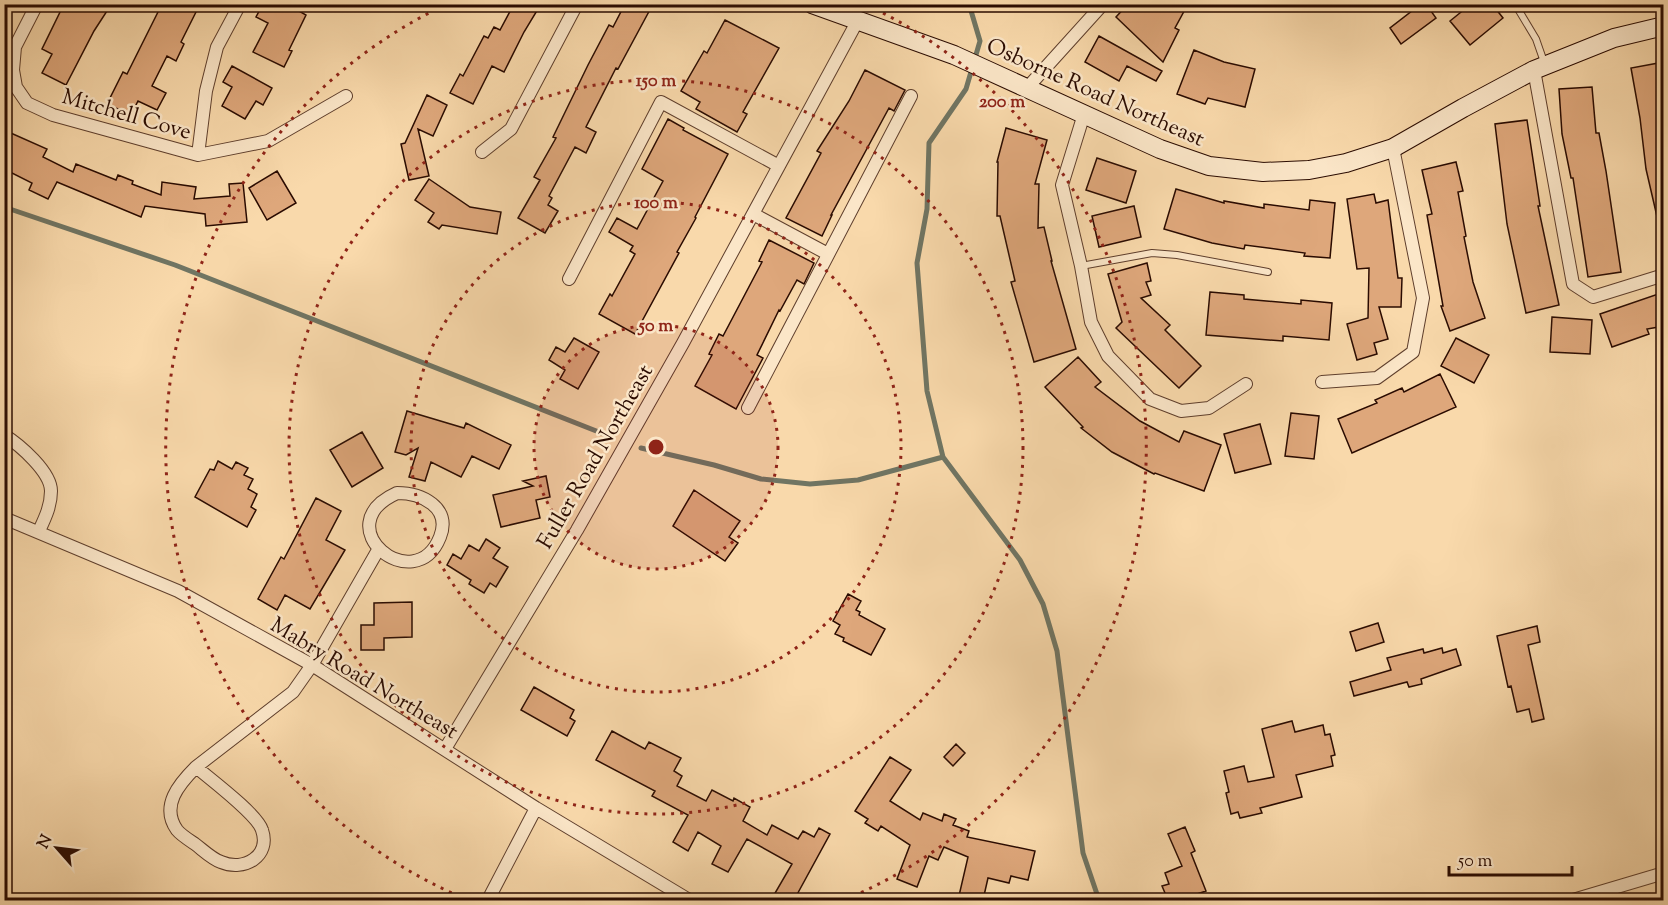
<svg xmlns="http://www.w3.org/2000/svg" width="1668" height="905" font-family="'Sorts Mill Goudy',serif">
<rect width="100%" height="100%" fill="#f9d9ab"/>
<filter id="stains"><feTurbulence type="fractalNoise" baseFrequency=".00333" numOctaves="4"/><feColorMatrix values="0 0 0 0 .2 0 0 0 0 .09 0 0 0 0 .02 0 0 0 .5 -.17"/></filter>
<radialGradient id="worn" r=".72"><stop offset=".6" stop-color="#630" stop-opacity="0"/><stop offset="1" stop-color="#630" stop-opacity=".3"/></radialGradient>
<g fill="none" stroke-linecap="round" stroke-linejoin="round">
<!-- stream -->
<path stroke="#707563" stroke-width="5" d="M969 4 980 41 966 89 929 143 927 209 917 263 927 391 943 457 1020 560 1043 604 1057 651 1083 853 1099 900
M4 207 175 265 609 436
M641 448 714 465 761 479 810 484 858 480 943 457"/>
</g>
<!-- building -->
<path fill="#dea77b" stroke="#2a0b01" stroke-width="1.5" d="M64 4H96L107 11 94 31 66 85 42 73 52 54 42 49Z
M162 4H200L181 42 184 44 176 61 167 56 152 86 166 93 157 110 138 101 131 115 107 104 123 72 127 74Z
M263 4H287L306 15 289 50 292 51 284 67 253 52 268 23 256 17Z
M514 4H541L524 32 504 72 492 66 473 104 450 93 460 74 463 76 484 36 488 38 494 27 500 30Z
M625 4H653L618 69 616 68 586 127 596 132 586 153 575 147 549 196 552 198 548 205 558 211 545 233 518 218 540 180 534 177 556 138 553 137 588 65 609 25 613 27Z
M1128 4H1188L1175 28 1179 30 1163 62 1116 17Z
M1421 4H1426L1436 18 1401 44 1390 28Z
M1471 4H1492L1503 18 1470 45 1450 21Z
M725 20 779 48 743 112 747 114 737 132 696 109 700 102 681 91 704 51 707 53Z
M1099 36 1162 71 1156 81 1127 66 1119 81 1085 62Z
M1194 50 1224 62 1255 69 1245 107 1208 98 1205 104 1177 94Z
M1664 62V221H1658L1646 169 1640 118 1631 68Z
M232 66 272 88 263 105 256 101 245 119 222 106 232 87 223 82Z
M865 70 905 90 894 111 889 108 831 215H832L822 236 786 218 821 153 817 151 849 101Z
M1592 87 1596 133H1599L1606 171 1621 272 1588 277 1573 178H1571L1562 134 1559 89Z
M427 95 447 105 433 136 418 129 429 176 409 180 401 144 405 143Z
M668 119 684 128 683 130 728 154 695 217 696 218 677 252 679 253 635 334 599 314 610 294 612 296 635 254 630 251 633 246 609 232 617 218 637 229 663 181 642 169Z
M1527 120 1540 206H1538L1559 305 1526 313 1507 224 1495 124Z
M1006 128 1047 140 1035 184H1039L1038 228 1044 227 1052 261H1051L1076 349 1034 362 1011 282 1015 281 1000 216H997L998 162H997Z
M4 130 47 149 43 157 73 172 76 164 116 180 118 175 133 181 132 184 161 195 162 182 196 187 194 199 230 196 229 184 243 183 247 222 206 226 205 214 145 206 141 217 57 182 48 199 29 190 32 183 4 169Z
M1097 158 1136 171 1126 203 1086 190Z
M1456 162 1463 191 1458 192 1466 236 1464 237 1473 282 1485 318 1450 331 1441 306H1443L1427 215 1432 214 1422 170Z
M277 171 296 203 267 220 249 188Z
M429 179 470 207 501 212 497 234 442 225 439 229 428 222 434 213 415 200Z
M1176 189 1224 203V201L1264 208V204L1309 210 1310 200 1335 203 1330 258 1304 256 1305 253 1245 245 1244 249 1212 243 1164 229Z
M1374 194 1376 203 1388 200 1398 278H1402L1401 307H1379L1388 339 1374 343 1377 354 1357 360 1347 324 1368 318 1369 268 1357 269 1347 199Z
M1134 206 1141 237 1099 247 1092 216Z
M769 240 814 263 804 284 797 280 780 311 779 310 757 355 763 358 736 409 695 386 712 355 709 354 719 334 723 336 762 262 759 261Z
M1147 263 1151 281 1146 282 1151 295 1141 298 1170 325 1165 330 1201 366 1179 388 1116 328 1122 322 1108 274Z
M1210 292 1244 295V299L1301 304V300L1332 303 1329 340 1283 336V341L1206 335Z
M1664 292V326L1647 329 1649 334 1612 347 1600 314Z
M1552 317 1592 320 1590 354 1550 352Z
M574 338 599 352 578 389 560 379 565 370 549 360 556 347 565 352Z
M1456 338 1489 355 1474 383 1441 366Z
M1078 357 1101 382 1095 387 1140 421 1179 442 1184 431 1221 445 1204 491 1155 473 1154 474 1112 452 1081 428 1083 427 1045 387Z
M1440 374 1456 407 1352 453 1338 419 1377 403 1375 400 1402 388 1404 392Z
M407 411 464 428 466 423 511 445 499 469 472 456 461 477 431 462 425 481 409 477 418 448 406 455 395 452Z
M1291 413 1319 416 1314 459 1285 456Z
M1260 424 1271 464 1235 473 1224 434Z
M362 432 383 468 352 487 330 450Z
M218 461 232 469 236 462 248 468 244 475 253 479 248 489 257 494 251 507 256 510 247 527 195 497 210 469 214 470Z
M546 476 550 497 536 500 540 518 501 527 493 495 533 486 523 481Z
M694 490 740 521 729 537 738 543 725 561 673 526Z
M316 498 341 511 326 540 345 550 310 609 285 595 277 610 258 599 281 557 284 559Z
M486 539 500 548 493 558 508 567 496 587 490 583 484 593 469 584 471 580 447 565 453 554 461 559 469 545 479 551Z
M848 594 861 601 856 610 860 612 859 615 885 629 871 655 843 641 844 638 835 634 840 625 833 621Z
M412 602V637L384 638V650H361V625H374V603Z
M1378 623 1384 642 1356 651 1350 632Z
M1537 626 1540 642 1528 645 1544 719 1532 722 1529 709 1517 712 1511 686 1508 687 1497 636Z
M1442 648 1443 653 1456 649 1461 665 1421 679 1422 684 1409 687 1407 682 1354 696 1350 682 1391 670 1387 658 1423 649 1424 653Z
M534 687 574 710 570 718 575 721 567 736 521 710Z
M1292 721 1295 732 1323 725 1325 735 1330 734 1335 755 1331 756 1333 766 1296 775 1302 797 1260 808 1262 813 1240 818 1238 812 1231 814 1226 793 1229 792 1224 771 1244 766 1248 782 1274 777 1262 729Z
M612 731 645 749 649 742 681 758 674 771 682 776 677 786 706 801 712 790 733 801 734 798 750 807 743 821 767 835 772 825 798 839 803 831 814 837 819 828 830 834 794 900H771L792 864 747 839 728 872 712 864 721 846 698 832 688 851 673 842 688 815 652 796 655 791 596 760Z
M956 744 965 753 953 766 944 757Z
M890 757 911 770 890 801 920 820 923 813 942 821 944 814 956 819 953 825 969 831 967 837 1035 851 1028 880 1011 876 1009 883 988 878 983 900H958L968 857 944 847 938 860 929 856 917 887 897 879 910 845 881 826 878 831 865 823 868 819 855 811Z
M1185 827 1195 851 1191 853 1206 891 1179 900H1168L1162 886 1169 884 1165 873 1182 866 1168 834Z"/>
<g fill="none" stroke-linecap="round" stroke-linejoin="round">
<defs>
<path id="lane" d="M1515 4 1536 39 1544 62
M1081 266 1152 253 1177 255 1268 272"/>
<path id="street" d="M37 4 15 47 13 70 16 87 27 103 53 115 198 155 268 141 346 96
M1534 70 1573 284 1593 297 1664 275
M1028 87 1103 4
M1084 114 1062 185 1081 266 1091 322 1108 356 1150 399 1181 411 1209 408 1246 384
M482 152 511 129 577 4
M198 155 206 91 217 47 240 4
M753 214 828 254
M569 279 661 102 779 166
M1322 382 1377 378 1413 352 1423 298 1393 148
M748 408 911 96
M4 435C20 445 51 472 51 491 51 506 45 518 39 531
M397 493C421 493 452 507 440 537 415 600 324 526 397 493Z
M4 518 178 591 312 665 536 808 689 900
M445 749 577 530 683 343 858 20
M196 767C210 779 257 814 262 830 271 856 244 872 221 862 212 859 203 850 195 844 189 840 181 835 177 830 160 806 179 784 196 767Z
M196 767 293 692 312 665 378 550
M488 900 536 808
M1573 900 1664 873"/>
<path id="secondary" d="M812 4 954 55 1160 149 1209 166 1263 172 1309 170 1346 163 1393 148 1463 108 1534 70 1614 38 1664 26"/>
</defs>
<!-- lane casing -->
<use href="#lane" stroke="#5e3e2c" stroke-width="8"/>
<!-- street casing -->
<use href="#street" stroke="#5e3e2c" stroke-width="14"/>
<!-- secondary casing -->
<use href="#secondary" stroke="#2a0b01" stroke-width="20"/>
<!-- lane -->
<use href="#lane" stroke="#fbe6c8" stroke-width="6"/>
<!-- street -->
<use href="#street" stroke="#fbe6c8" stroke-width="12"/>
<!-- secondary -->
<use href="#secondary" stroke="#fbe6c8" stroke-width="18"/>
</g>
<!-- distance rings -->
<circle cx="656" cy="447" r="122" fill="#8f2418" fill-opacity=".12"/>
<g fill="none" stroke="#8f2418" stroke-width="3" stroke-dasharray="3 6">
<circle cx="656" cy="447" r="122"/>
<circle cx="656" cy="447" r="245"/>
<circle cx="656" cy="447" r="367"/>
<path d="M468 900A490 490 0 0 1 445 5M867 5A490 490 0 0 1 844 900"/>
</g>
<g text-anchor="middle" stroke-width="5" stroke-linejoin="round" paint-order="stroke">
<!-- street labels -->
<g font-size="22" fill="#2a0b01" stroke="#fbe6c8">
<text transform="translate(1096 91) rotate(24)" y="8">Osborne Road Northeast</text>
<text transform="translate(127 113) rotate(16)" y="8">Mitchell Cove</text>
<text transform="translate(594 456) rotate(-60)" y="8">Fuller Road Northeast</text>
<text transform="translate(365 677) rotate(31)" y="8">Mabry Road Northeast</text>
</g>
</g>
<circle cx="656" cy="447" r="9" fill="#8f2418" stroke="#fbe6c8" stroke-width="3"/>
<g font-size="18" text-anchor="middle" font-weight="bold" fill="#8f2418" stroke="#fbe6c8" stroke-width="5" stroke-linejoin="round" paint-order="stroke">
<text x="656" y="86">150 m</text>
<text x="1002" y="107">200 m</text>
<text x="656" y="208">100 m</text>
<text x="656" y="331">50 m</text>
</g>
<!-- margin -->
<rect width="1668" height="905" fill="none" stroke="#f9d9ab" stroke-width="24"/>
<rect x="6" y="6" width="1656" height="893" fill="none" stroke="#2a0b01" stroke-width="3"/>
<rect x="12" y="12" width="1644" height="881" fill="none" stroke="#2a0b01" stroke-width="1.5"/>
<!-- north arrow -->
<g transform="translate(57 848) rotate(298)" stroke="#fbe6c8" stroke-width="4.5" paint-order="stroke">
<path d="M0-4.5L10 22L0 15L-10 22Z" fill="#2a0b01"/>
<text y="-9" font-size="16" font-weight="bold" text-anchor="middle" fill="#2a0b01">N</text>
</g>
<!-- scale -->
<path d="M1449 866v9h123v-9" fill="none" stroke="#2a0b01" stroke-width="3"/>
<text x="1458" y="866" font-size="18" fill="#2a0b01" stroke="#fbe6c8" stroke-width="4.5" paint-order="stroke">50 m</text>
<rect width="100%" height="100%" filter="url(#stains)"/>
<rect width="100%" height="100%" fill="url(#worn)"/>
</svg>
